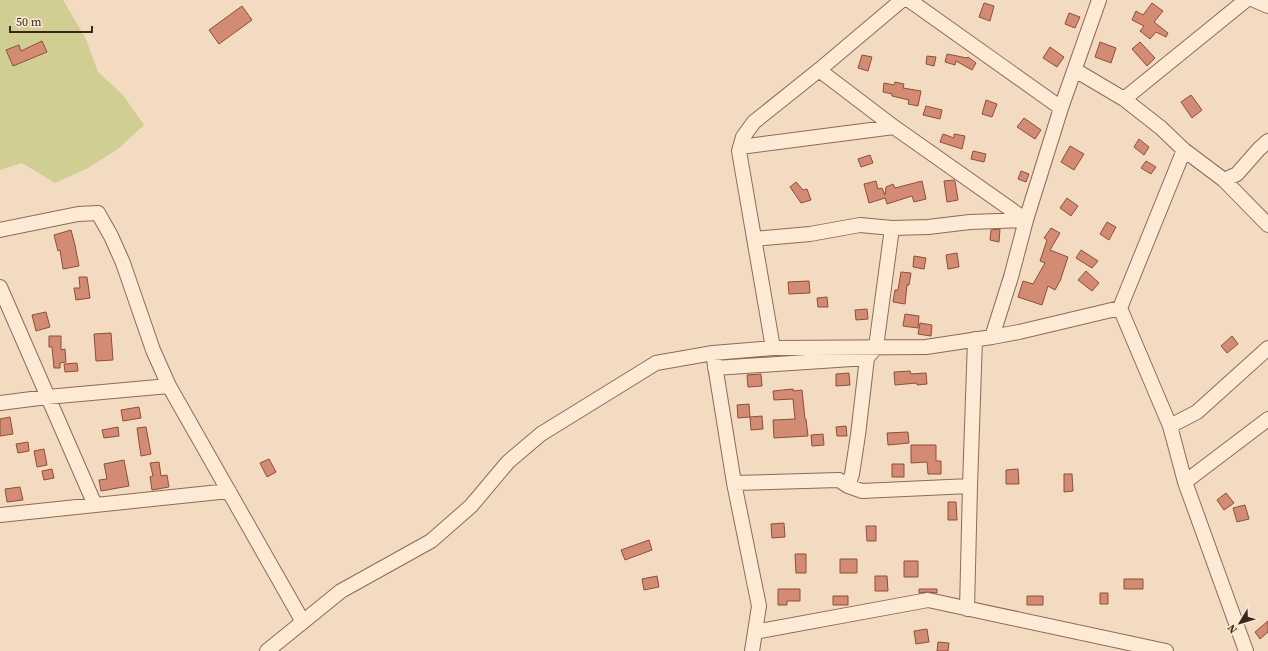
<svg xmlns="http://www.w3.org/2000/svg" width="1268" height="651" font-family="'Source Serif 4',serif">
<rect width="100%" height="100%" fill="#f2dbc1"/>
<!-- green -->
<path fill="#d1ce93" d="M0 0H63L86 39 98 72 123 95 144 125 118 149 88 168 55 183 22 163 0 170Z"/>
<!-- building -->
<path fill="#d38c73" stroke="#8e4e3a" d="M984 3 994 6 990 21 979 17Z
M1152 3 1163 11 1154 22 1168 33 1166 37 1156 32 1150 39 1140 31 1144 26 1132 20 1136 11 1143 15Z
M242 6 252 20 219 44 209 30Z
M1069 13 1080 17 1075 28 1065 24Z
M42 41 47 52 13 66 6 50 19 45 21 51Z
M1100 42 1116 48 1111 63 1095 57Z
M1140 42 1155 58 1147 66 1132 49Z
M1050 47 1064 57 1057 67 1043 58Z
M947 54 967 58 968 57 976 63 972 70 956 61 955 65 945 62Z
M862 55 872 57 868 71 858 68Z
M927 56 936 57 934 66 926 64Z
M895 82 904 84 903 88 921 91 918 106 908 104 909 100 892 96V94L883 92 884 83 894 85Z
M1191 95 1202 110 1192 118 1181 102Z
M986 100 997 104 992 117 982 114Z
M926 106 942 110 940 119 923 115Z
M1024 118 1041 130 1035 139 1017 127Z
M943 134 954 138V134L965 136 962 149 940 142Z
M1139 139 1149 147 1144 155 1134 147Z
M1070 146 1084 154 1074 170 1061 162Z
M973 151 986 154 984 162 971 159Z
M870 155 873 163 861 167 858 159Z
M1146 161 1156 167 1151 174 1141 168Z
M1021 171 1029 174 1026 182 1018 179Z
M954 180 955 181 958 200 947 202 944 181Z
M876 181 878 189 882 188 885 195 886 187 893 184 895 188 922 181 926 199 914 202 912 196 887 204 885 198 869 203 864 184Z
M796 182 803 190 807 189 811 200 801 203 790 187Z
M1067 198 1078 206 1071 216 1060 208Z
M1107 222 1116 227 1109 240 1100 234Z
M1051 228 1060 233 1050 250 1068 257 1061 278V279L1055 290 1048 286 1042 305 1018 297 1023 281 1033 284 1045 263 1040 261 1047 240 1044 238Z
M1000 229 999 242 990 240 991 230Z
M71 230 75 245 79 266 63 269 60 250 58 251 54 235Z
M1081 250 1098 261 1092 268 1076 258Z
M957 253 959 267 948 269 946 255Z
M914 256 926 258 924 269 913 267Z
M1086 271 1099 283 1092 291 1078 280Z
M901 272 911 273 909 285H907L905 304 893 302 895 290H898Z
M79 277H87L90 298 76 300 74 288H80Z
M809 281 810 293 789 294 788 282Z
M827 297 828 307H818L817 298Z
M867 309 868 319 856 320 855 310Z
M46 312 50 327 36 331 32 315Z
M905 314 919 316 918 328 903 326Z
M920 323 932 325 931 336 918 334Z
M111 333 113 360 96 361 94 334Z
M49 336H61V350L65 349 66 362 60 363V368H54L52 347H49Z
M1232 336 1238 344 1227 353 1221 346Z
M77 363 78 371 65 372 64 364Z
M910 371 911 374 926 373 927 384 917 385V383L895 385 894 372Z
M849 373 850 385 836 386V374Z
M761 374 762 386 748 387 747 375Z
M793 389V391L802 390 805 419H806L808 436 774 438 773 420 795 419 793 399 774 400 773 391Z
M749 404 750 417 738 418 737 405Z
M139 407 141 418 123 421 121 410Z
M762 416 763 429 751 430 750 417Z
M10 417 13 434 0 436V419Z
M846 426 847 436H837L836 427Z
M118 427 119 436 104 438 102 430Z
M146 427 151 454 141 456 137 428Z
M908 432 909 443 888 445 887 433Z
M823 434 824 445 812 446 811 435Z
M28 442 29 451 18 453 16 444Z
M911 445H936V461H941V474H928L927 462 911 463Z
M44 449 47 465 37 467 34 451Z
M269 459 276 472 267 477 260 463Z
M124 460 129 486 101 491 99 480 107 479 104 464Z
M159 462 161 476 167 475 169 487 152 490 150 477 153 476 150 463Z
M892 464H904V477H892Z
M52 469 54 478 44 480 42 471Z
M1018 469 1019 484H1006V470Z
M1064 474H1072L1073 491 1064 492Z
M20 487 23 500 7 502 5 489Z
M1226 493 1234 503 1224 510 1217 500Z
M948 502H956L957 520H948Z
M1245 505 1249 519 1237 522 1233 508Z
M784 523 785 537 772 538 771 524Z
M866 526H876V541H867Z
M649 540 652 550 625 560 621 550Z
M795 554H806V573H796Z
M840 559H857V573H840Z
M904 561H918V577H904Z
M657 576 659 587 644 590 642 579Z
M875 576H887L888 591H875Z
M1124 579H1143V589H1124Z
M778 589H800V601H787V605H778Z
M919 589H937V593L927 592 919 593Z
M1100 593H1108V604H1100Z
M833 596H848V605H833Z
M1027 596H1043V605H1027Z
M1268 621V632L1260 639 1255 632Z
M927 629 929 642 916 644 914 631Z
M938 642 949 643 948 651H937Z"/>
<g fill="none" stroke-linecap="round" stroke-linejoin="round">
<defs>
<path id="minor" d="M909 0 1061 108
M1254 0 1268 6
M819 70 894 127 1026 220
M1075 70 1124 99 1161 128 1184 150 1224 180 1268 225
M1124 99 1246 0
M740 147 894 127
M1184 150 1120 308 1170 426 1185 482 1246 651
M1224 180 1237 174 1259 149 1268 141
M0 230 78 214 98 213 111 236 123 263 153 350 169 386 303 622
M754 239 810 234 860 225 892 228 928 227 970 222 1026 220
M0 287 95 505
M992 337 1019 332 1120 308
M773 348 739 151 743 137 754 122 819 70 902 0
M713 353 734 483 759 606 752 651
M715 368 867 358
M0 403 47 397 169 386
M1170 426 1197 412 1268 348
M1185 482 1268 419
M734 483 839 480 848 486 862 491 970 486
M848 486 852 474 858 435 867 358 876 347 892 228
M0 515 229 491
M967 609 970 486 975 339
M755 632 928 600 1166 651
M267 651 341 591 431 541 471 506 508 462 541 434 656 363 713 353 773 348 926 347 992 337 1011 277 1026 220 1061 108 1099 0"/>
</defs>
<!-- minor casing -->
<use href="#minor" stroke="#8d6b57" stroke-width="16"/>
<!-- minor -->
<use href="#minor" stroke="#fcead5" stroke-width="14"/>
</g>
<!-- north arrow -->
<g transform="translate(1240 623) rotate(232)" stroke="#f8e7d1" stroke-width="3" paint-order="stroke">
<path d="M0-3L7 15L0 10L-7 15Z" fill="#3b261c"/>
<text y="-6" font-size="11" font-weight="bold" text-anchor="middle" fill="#3b261c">N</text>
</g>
<!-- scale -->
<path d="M10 26v6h82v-6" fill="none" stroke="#3b261c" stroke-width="2"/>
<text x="16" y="26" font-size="12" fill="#3b261c" stroke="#f8e7d1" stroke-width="3" paint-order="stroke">50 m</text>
</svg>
